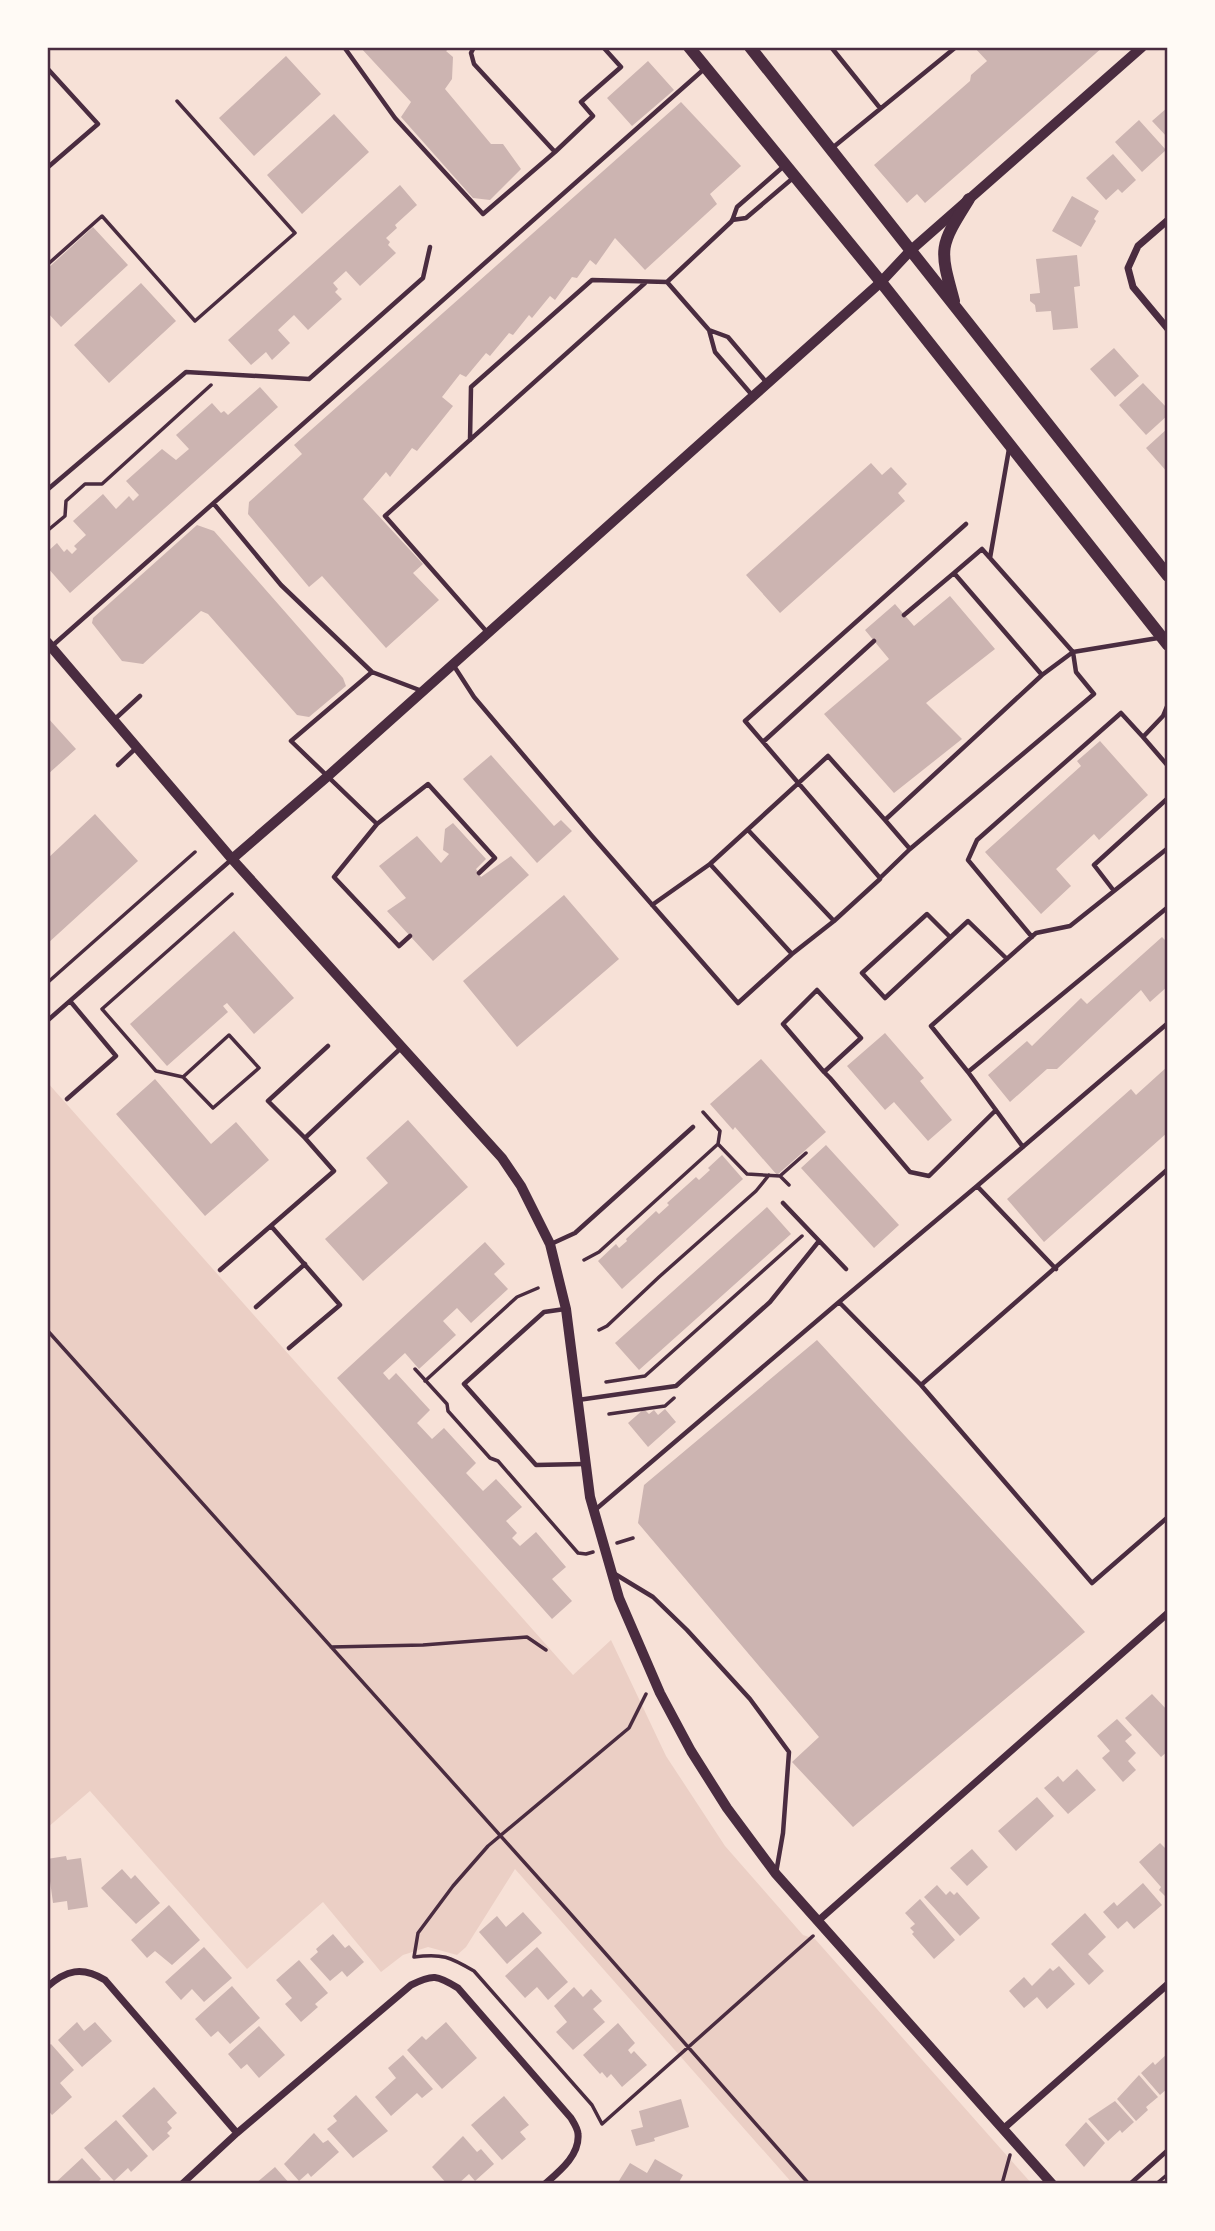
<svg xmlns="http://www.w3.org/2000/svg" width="1215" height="2231" font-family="Merriweather,serif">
<rect width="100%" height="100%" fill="#f7e1d7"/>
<!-- green -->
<path fill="#ebcfc5" d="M47 1082 573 1675 611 1640 666 1756 725 1846 803 1935 815 1939 1032 2184H793L515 1869 466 1947 457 1955 428 1947 403 1955 381 1972 323 1902 247 1969 90 1791 47 1828Z"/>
<!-- building -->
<path fill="#ccb4b1" d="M360 47H452L446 51 453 57 452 79 445 89 491 144H503L521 169 490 200 473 198 401 117 411 102Z
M974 47H1103L925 203 917 194 907 203 874 165 970 81 971 75 987 61Z
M286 56 321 94 254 156 219 118Z
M648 61 674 90 632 126 607 98Z
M681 102 741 166 710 194 717 204 645 270 615 238 596 265 590 260 577 278 572 277 555 300 550 296 532 318 529 315 513 335 509 333 490 356 486 353 466 377 460 374 442 397 453 406 417 451 412 448 390 477 386 472 363 499 423 564 413 573 439 600 386 648 322 576 309 587 248 514 249 502 302 454 294 445Z
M1168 107V138L1152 121Z
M334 114 369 152 302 214 267 175Z
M1139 120 1166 150 1142 172 1115 142Z
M1113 154 1136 180 1122 193 1118 189 1106 200 1086 178Z
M400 185 417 205 395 225 397 228 386 238 390 242 388 245 396 253 360 286 346 271 333 283 338 289 335 292 342 299 308 330 294 315 278 330 290 343 272 360 266 352 251 365 228 340Z
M1072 196 1099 211 1094 219 1096 221 1081 247 1052 231Z
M93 227 128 265 61 327 47 312V269Z
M1077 255 1080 286 1074 287 1078 328 1053 330 1051 311 1036 312 1035 305 1030 301V294L1040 293 1036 259Z
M141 283 176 321 109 383 74 345Z
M1114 348 1139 376 1115 397 1090 369Z
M1143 383 1168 409V415L1146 435 1119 405Z
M260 387 278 407 70 593 47 567V552L57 543 64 552 67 549 72 554 77 549 74 546 86 535 73 521 103 494 116 509 129 496 133 501 139 495 126 481 162 449 176 460 189 449 176 435 212 403 221 413 224 411 228 415Z
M1168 428V473L1146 448Z
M871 463 882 475 891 467 907 484 898 493 905 501 780 613 746 575Z
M197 525 214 531 343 678 346 686 309 717 297 715 208 614 201 611 143 664 122 661 92 623 93 618Z
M950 596 995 649 926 703 962 739 894 793 824 714 889 659 865 630 895 604 914 626Z
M47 717 76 749 47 775Z
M1100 741 1148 795 1099 840 1094 834 1056 869 1071 886 1041 914 985 852 1081 766 1077 761Z
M491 755 554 826 561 820 572 831 537 863 463 779Z
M95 814 138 861 47 944V859Z
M453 823 486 859 476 869 481 877 511 856 529 875 433 961 387 911 406 898 379 866 417 836 441 863 449 854 443 850 445 829Z
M564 895 619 959 517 1047 463 981Z
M234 931 294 998 254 1034 227 1003 223 1006 228 1012 167 1066 130 1024Z
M1162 937 1168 943V986L1150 1002 1141 990 1057 1069H1047L1010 1102 988 1075 1027 1041 1032 1046 1081 998 1087 1004Z
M885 1033 924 1078 920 1081 952 1120 928 1141 894 1102 885 1110 847 1066Z
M761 1059 826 1132 777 1175 735 1127 733 1130 710 1104Z
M1168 1066V1126L1165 1128 1168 1132 1044 1242 1007 1199 1131 1089 1136 1095Z
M155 1079 211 1144 236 1122 269 1160 205 1216 116 1114Z
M408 1120 468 1187 363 1281 325 1239 388 1183 366 1158Z
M826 1145 899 1225 874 1248 801 1168Z
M722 1155 743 1179 622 1289 598 1261 616 1244 619 1248 627 1241 626 1239 656 1211 659 1214 669 1205 667 1203 696 1177 699 1180 710 1170 708 1168Z
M767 1207 791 1234 639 1370 615 1343Z
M485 1242 505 1264 494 1274 508 1289 471 1323 457 1308 443 1321 456 1335 419 1369 405 1353 383 1373 389 1380 396 1373 430 1410 417 1423 432 1439 444 1428 476 1463 466 1473 483 1491 496 1479 522 1507 506 1521 517 1533 512 1538 520 1546 536 1532 566 1567 552 1579 572 1601 552 1619 337 1378Z
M817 1340 1085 1632 853 1827 792 1762 819 1737 638 1523 644 1485Z
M644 1409 649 1414 654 1410 658 1415 665 1409 676 1422 648 1447 628 1423Z
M1152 1694 1168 1711V1737L1166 1739 1168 1751 1161 1757 1125 1718Z
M1117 1719 1132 1735 1125 1741 1136 1753 1128 1761 1136 1770 1123 1782 1102 1758 1110 1751 1097 1736Z
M1077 1769 1096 1790 1068 1814 1044 1788 1058 1776 1063 1782Z
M1037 1797 1054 1816 1016 1851 998 1831Z
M1160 1843 1168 1851V1899L1159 1890 1161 1887 1139 1862Z
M972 1849 988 1867 967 1886 950 1868Z
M66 1856 67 1860 81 1858 88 1907 68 1910 67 1901 53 1903 47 1859Z
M122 1869 131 1879 135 1875 160 1903 136 1924 101 1888Z
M1143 1883 1162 1905 1134 1929 1127 1921 1118 1929 1103 1912 1114 1902 1117 1906Z
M937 1885 946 1895 950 1891 954 1895 957 1892 980 1918 960 1936 924 1897Z
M920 1899 955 1940 934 1959 912 1934 914 1932 910 1928 915 1924 905 1913Z
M169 1905 200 1940 172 1965 155 1951 147 1958 131 1940Z
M523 1912 542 1933 507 1964 479 1932 497 1916 506 1927Z
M1085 1913 1106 1937 1088 1954 1104 1971 1089 1985 1051 1944Z
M333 1934 345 1948 349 1945 364 1962 347 1977 342 1971 330 1981 310 1959 318 1952 316 1949Z
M204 1947 232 1978 204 2002 192 1989 181 2000 165 1982Z
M537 1947 568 1982 548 2000 537 1987 525 1998 505 1976Z
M299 1960 328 1993 315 2004 318 2007 301 2022 285 2004 292 1998 276 1980Z
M1059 1966 1075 1984 1047 2009 1037 1997 1024 2008 1009 1991 1024 1977 1032 1986 1050 1968 1053 1971Z
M232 1986 260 2018 230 2044 218 2031 211 2037 195 2019Z
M574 1987 583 1997 591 1989 602 2001 593 2009 605 2022 573 2050 556 2032 567 2022 554 2006Z
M77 2022 84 2031 95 2022 112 2041 82 2067 58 2040Z
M446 2022 477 2058 442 2089 407 2050 422 2036 426 2040Z
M618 2023 635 2043 628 2050 631 2054 634 2051 647 2065 622 2087 611 2074 607 2078 602 2072 600 2074 583 2055Z
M259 2026 285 2055 259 2078 247 2064 241 2069 228 2054Z
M51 2044 74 2070 60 2083 72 2097 52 2115 47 2109V2047Z
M1168 2053V2088L1160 2095 1141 2073 1153 2062 1155 2065Z
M403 2055 433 2089 422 2098 417 2093 391 2116 375 2097 396 2078 388 2068Z
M1139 2075 1158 2097 1146 2107 1148 2110 1136 2121 1117 2099Z
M154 2087 177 2113 167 2122 172 2128 167 2133 170 2136 153 2151 122 2116Z
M356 2095 388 2131 353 2158 327 2129 337 2121 333 2116Z
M504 2096 529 2125 520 2132 526 2139 502 2160 471 2125Z
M681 2099 689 2127 654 2138 655 2141 636 2146 631 2130 643 2127 639 2111Z
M1115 2101 1134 2122 1122 2133 1120 2130 1108 2141 1088 2119Z
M116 2120 148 2156 131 2172 128 2168 114 2181 84 2148Z
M1086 2122 1105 2143 1084 2167 1065 2145Z
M314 2133 323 2143 328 2140 339 2152 311 2177 308 2173 299 2181 284 2164Z
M463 2136 477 2152 481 2149 494 2164 475 2181 469 2174 458 2184H447L432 2167Z
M82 2158 101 2179 96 2184H54Z
M655 2159 683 2175 678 2184H617L630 2163 647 2173Z
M275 2167 290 2184H255Z"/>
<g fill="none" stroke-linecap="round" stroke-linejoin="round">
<!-- path -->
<path stroke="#4a2c40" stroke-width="3.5" d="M47 265 102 216 195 321 295 233 177 101
M47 531 65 516 66 501 85 484H102L211 385
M47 983 195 852
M183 1077 229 1035 259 1068 213 1108 183 1077 156 1071 102 1009 232 894
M718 1144 747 1174 780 1176 806 1153
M780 1176 789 1185
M584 1260 599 1252 718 1144 720 1131 703 1112
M47 1330 568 1911 809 2184
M599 1330 607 1326 659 1277 756 1191 769 1175
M415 1369 447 1404 448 1411 490 1458 498 1461 578 1553 586 1554 593 1552
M425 1381 517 1297 538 1288
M606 1382 645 1376 802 1236
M609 1414 665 1406 674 1398
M617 1543 633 1538
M331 1647 423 1645 527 1637 546 1650
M646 1694 629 1728 488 1846 453 1886 418 1933 414 1957C442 1953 450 1957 474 1971L592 2105 602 2124 813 1936
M1002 2184 1010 2155
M1156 2184 1168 2174"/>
<!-- service -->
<path stroke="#4a2c40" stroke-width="4.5" d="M344 47 395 118 483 214 555 152 474 64 471 53 474 47
M831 47 880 108
M47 68 98 124 47 168
M831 149 956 47
M555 152 593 116 581 102 621 67 603 47
M732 220 746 218 793 178
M667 282 709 330
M752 395 715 352 709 330 728 337 767 383
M470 440 471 387 592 280 667 282 732 221 737 207 784 166
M47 490 186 372 309 379 423 278 430 247
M214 504 281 585 372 672 422 691
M966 524 745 721 880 878 910 849 1094 694 1076 672 1073 652 982 549 954 573 1042 675 1073 652 1158 638
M990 558 1009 449
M904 615 954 573
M487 632 385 516 645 283
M52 646 703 70
M454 666 474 697 592 836 738 1003 792 954
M372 672 291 741 377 824 334 877 399 946 410 936
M115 719 140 696
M1143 737 1168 766
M763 742 874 641
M118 765 135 749
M885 820 910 849
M377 824 428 784 495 858 479 873
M748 830 834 921 792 954 710 864 828 756 885 820 1042 675
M1168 848 1070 926 1036 933 931 1026 968 1072 1168 907
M1114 891 1094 865 1168 798
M652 905 710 864
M834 921 880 879
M950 937 927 914 862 973 885 998 968 921 1007 959
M1032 937 968 860 977 840 1121 713 1143 737 1163 716 1168 704
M47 1021 231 860
M328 1046 268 1101 305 1138 401 1048
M824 1072 861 1038 817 990 783 1024 824 1072 830 1078 910 1172 929 1176 996 1110
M968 1072 1023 1147
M67 1099 116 1056 70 1001
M977 1186 1168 1023
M783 1203 846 1269
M271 1226 340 1305 289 1348
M551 1244 575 1233 693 1127
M220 1270 334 1171 305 1138
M839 1302 977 1186 1056 1269
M256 1307 305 1264
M565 1309 544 1312 464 1384 536 1465 584 1464
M921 1385 1092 1583 1168 1517
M578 1400 676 1386 770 1302 819 1241
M595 1510 839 1302 921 1385 1168 1169
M615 1574 653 1597 687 1630 750 1699 789 1752 783 1833 776 1873
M1130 2184 1168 2150"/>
<!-- minor -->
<path stroke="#4a2c40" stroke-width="7" d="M1168 220 1138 246 1128 268 1133 287 1168 329
M819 1920 1168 1613
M47 1987C66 1970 82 1966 105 1980L237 2133
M1003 2129 1168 1984
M182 2184 237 2133 411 1985C433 1974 437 1975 458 1988L571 2118C574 2123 578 2129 578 2134 580 2155 560 2171 545 2184"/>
<!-- tertiary -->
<path stroke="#4a2c40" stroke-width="10" d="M47 642 232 859 502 1158 521 1186 550 1244 566 1309 590 1497 619 1598 660 1693 691 1751 727 1808 776 1874 1052 2184
M232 859 328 776 881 282 910 251 1142 47"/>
<!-- primary -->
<path stroke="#4a2c40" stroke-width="12" d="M689 47 881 282 1168 645
M750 47 1168 576
M954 301C939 247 939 247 969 199"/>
</g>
<!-- border -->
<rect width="1215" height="2231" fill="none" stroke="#fffaf5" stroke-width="98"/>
<rect x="49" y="49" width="1117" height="2133" fill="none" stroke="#4a2c40" stroke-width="2.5"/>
</svg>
